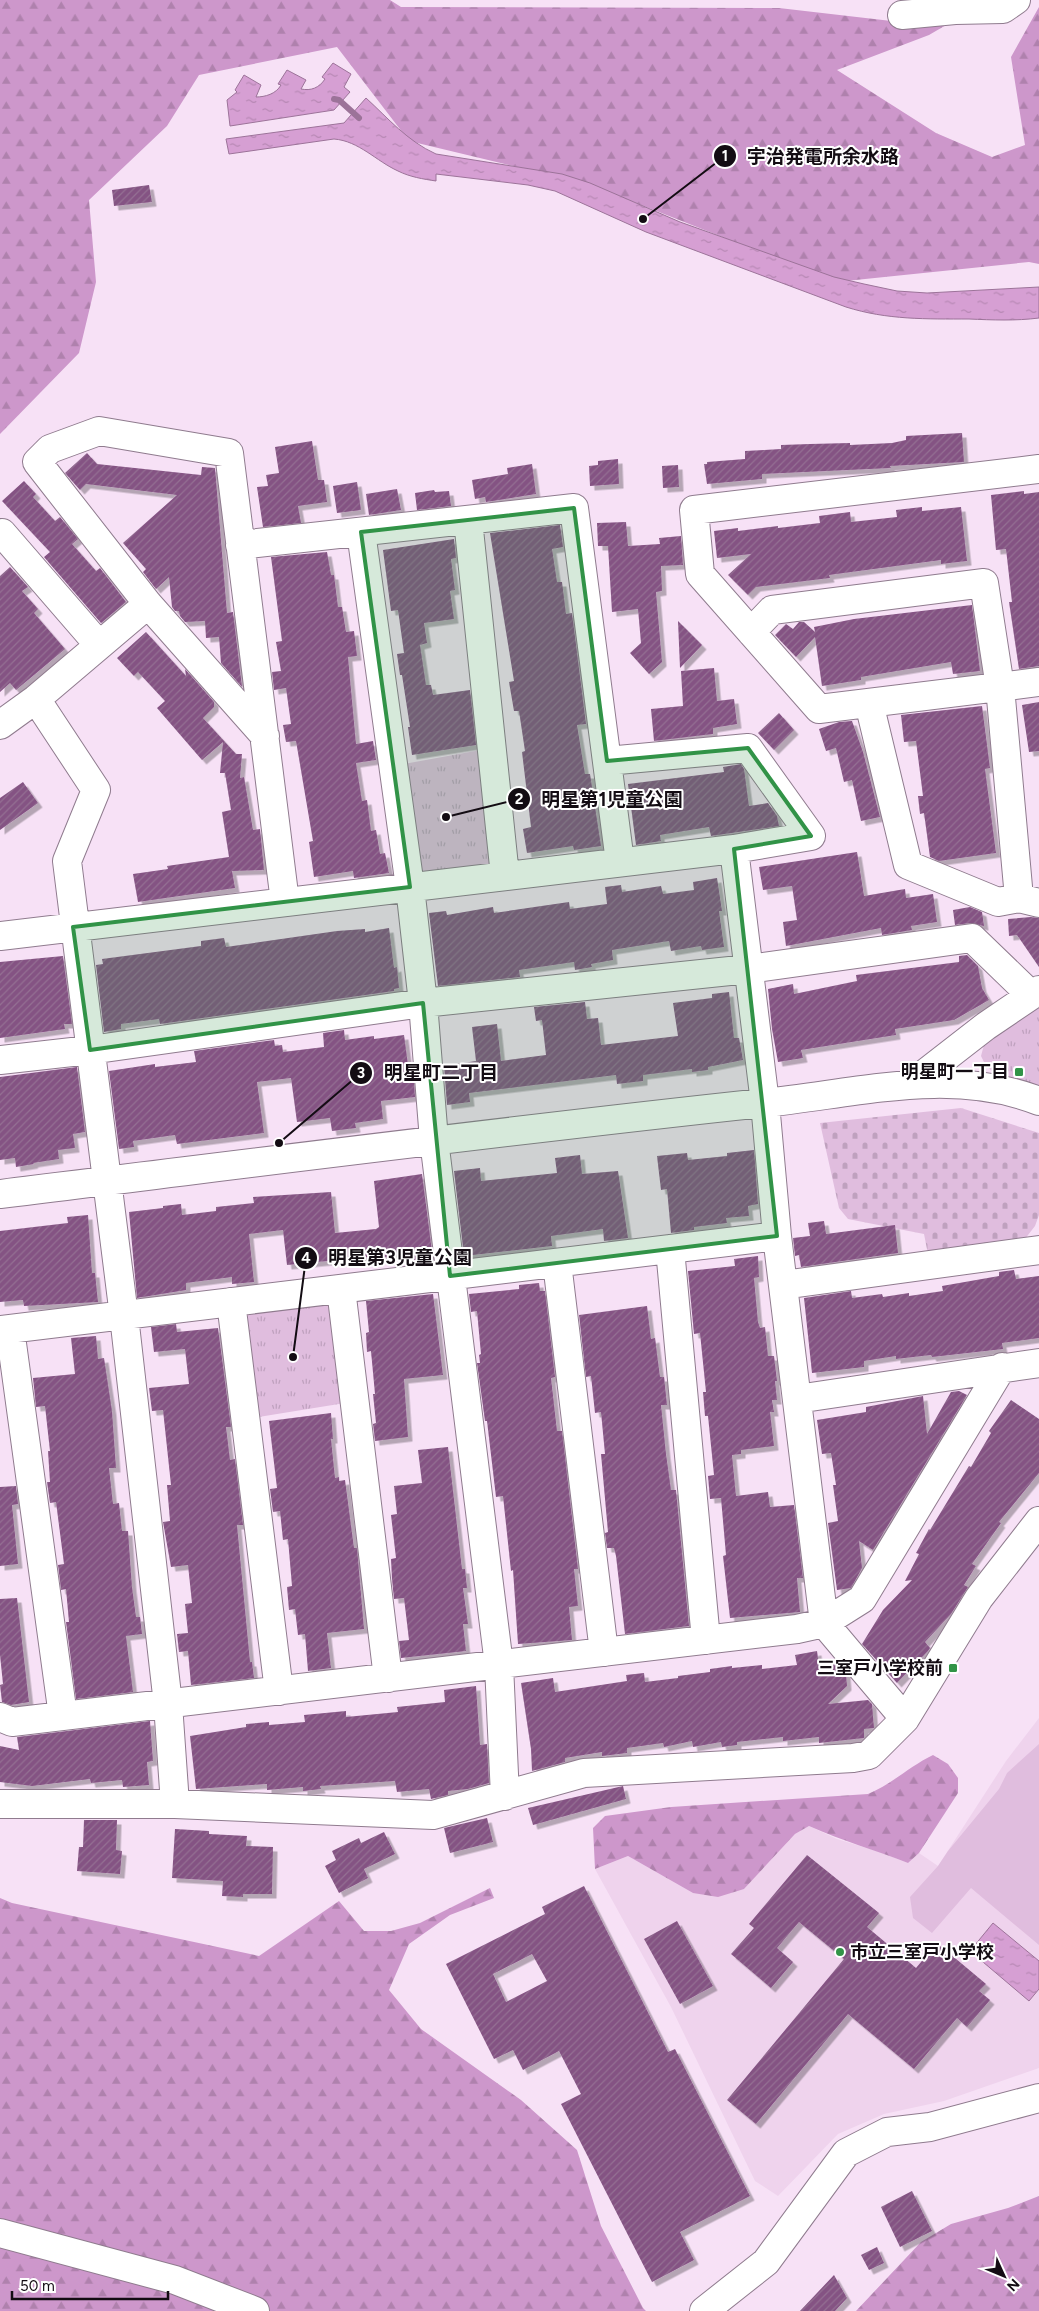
<svg xmlns="http://www.w3.org/2000/svg" width="1039" height="2311" font-family="Figtree,'Noto Sans JP',sans-serif">
<defs>
<pattern id="forest-firs" width="22" height="20" patternUnits="userSpaceOnUse" patternTransform="scale(1.25)"><rect width="22" height="20" fill="#cd97cb"/><path d="M5 1l3.5 6h-7zM16 11l3.5 6h-7z" fill="#af81ad"/></pattern>
<pattern id="cemetery-stones" width="16" height="16" patternUnits="userSpaceOnUse" patternTransform="scale(1.25)"><rect width="16" height="16" fill="#e0bdde"/><path d="M2 7V4a2 2 0 0 1 4 0v3zM10 15v-3a2 2 0 0 1 4 0v3z" fill="#bfa1be"/></pattern>
<pattern id="park-tufts" width="24" height="20" patternUnits="userSpaceOnUse" patternTransform="scale(1.25)"><rect width="24" height="20" fill="#e0bdde"/><path d="M3 7l-1-3M5 7V3M7 7l1-3M15 17l-1-3M17 17v-4M19 17l1-3" fill="none" stroke="#bfa1be"/></pattern>
<pattern id="water-ripples" width="26" height="14" patternUnits="userSpaceOnUse" patternTransform="scale(1.25)"><rect width="26" height="14" fill="#d69fd3"/><path d="M2 4q2-2 4 0t4 0M15 11q2-2 4 0t4 0" fill="none" stroke="#b788b4"/></pattern>
<pattern id="building-hatch" width="6" height="6" patternUnits="userSpaceOnUse" patternTransform="scale(1.25)"><rect width="6" height="6" fill="#845283"/><path d="M-1 1l2-2M0 6l6-6M5 7l2-2" fill="none" stroke="#947093"/></pattern>
<filter id="shadow"><feDropShadow dx="4.5" dy="4.5" stdDeviation="0" flood-color="#0004"/></filter>
</defs>
<rect width="100%" height="100%" fill="#f7e1f6"/>
<!-- built -->
<path fill="#efd3ed" d="M1039 1718V2068L944 2101 884 2114 838 2134 778 2196 755 2181 671 2007 595 1869 628 1856 693 1893 744 1889 795 1834 809 1826 837 1839 880 1852 908 1863 919 1853 938 1866 1006 1761Z"/>
<!-- forest -->
<path fill="url(#forest-firs)" d="M0 0H390L401 7 779 8 900 22 953 21 929 35 837 70 936 133 992 157 1025 145 1011 57 1039 7V264L1029 262 836 282 588 184 409 141 337 47 199 75 167 126 89 200 96 282 79 353 0 434Z
M933 1755 948 1764 958 1778V1793L919 1853 908 1863C875 1850 842 1841 809 1826L795 1834 744 1889 718 1897 693 1893 628 1856 595 1869 593 1828 605 1816 671 1807 868 1794C892 1784 910 1766 933 1755Z
M490 1888 494 1898 450 1915 409 1944 389 1990 421 2029 521 2100 577 2150 601 2226 643 2308 646 2311H0V1898L12 1903 259 1956 339 1901 364 1931H391L420 1923Z
M1039 2196V2311H856L921 2242 951 2224 1008 2208Z"/>
<!-- cemetery -->
<path fill="url(#cemetery-stones)" d="M961 1108 1039 1133V1215L1035 1226 1021 1244 928 1254 924 1234 848 1219 839 1208 820 1123Z"/>
<!-- park -->
<path fill="url(#park-tufts)" d="M486 749 496 867 422 879 393 766Z
M1039 1001V1086L997 1075 986 1066 981 1056 985 1041Z
M322 1298 333 1312 345 1403 253 1418 242 1311Z"/>
<!-- pitch -->
<path fill="#e0bdde" d="M1039 1744V1945L971 1888 932 1933 913 1918 910 1897 938 1866 948 1851 999 1789 1007 1773Z"/>
<!-- water -->
<path fill="url(#water-ripples)" stroke="#9c7399" d="M333 63 351 74 344 87 350 92 334 110 230 126 227 100 237 92 235 90 244 75 261 85 256 97C265 97 276 94 281 85L278 84 287 70 306 80 301 89C311 91 319 88 325 79L322 77Z
M366 98C388 118 407 141 436 154L562 174 590 183 680 222 834 277 864 284 897 291 927 293 1039 287V318C1016 321 992 320 969 319 927 319 887 320 846 307L646 232 555 191 528 185 436 174V181C423 179 410 177 398 171 376 161 359 141 334 139L229 154 226 139 344 123Z
M993 1923 1039 1961V1989L1029 2001 970 1951Z"/>
<g fill="none" stroke-linecap="round" stroke-linejoin="round">
<!-- stream -->
<path stroke="#9c7399" stroke-width="6" d="M334 99 339 100 359 118"/>
</g>
<!-- building -->
<path fill="url(#building-hatch)" fill-rule="evenodd" filter="url(#shadow)" d="M149 185 152 202 114 206 112 190Z
M962 433 964 462 890 466 891 468 762 474V479L707 484 704 464H707V462L745 459V451L781 449V445L810 444 850 443V445L892 443 906 440V436Z
M312 441 318 480H324L327 502 298 506 301 523 263 527 257 487 268 486 266 475 279 473 275 447Z
M87 453 97 464 201 475 202 467 215 468 227 613 233 612 242 687 221 663 219 637 206 638 205 621 185 622 180 616 179 611H175L172 607 169 577 156 589 143 572 146 569 123 543 177 495 86 484 80 490 65 473Z
M618 459 619 484 590 486 589 466 598 465V461Z
M532 464 536 494 486 502 485 497 475 499 472 480 508 474 507 468Z
M678 465 679 487 663 488 662 466Z
M24 481 36 494 33 497 55 521 60 517 78 539 72 544 96 571 100 568 126 602 101 623 44 557 50 552 2 501Z
M357 482 361 510 337 513 333 486Z
M397 489 401 510 369 515 366 494Z
M434 490 435 492 449 491 451 506 417 510 415 493Z
M1024 491V494L1039 492V666L1019 669 1009 602H1012L1006 549 996 550 991 495Z
M922 507V511L961 507 967 561 941 564V560L829 575 830 578 756 587 748 595 728 575 751 554 717 558 714 531 738 528V531L778 526V528L820 523 819 516 850 512 851 522 897 517 896 510Z
M626 522 628 546 660 544 659 538 681 536 683 565 661 566 662 591 656 592 662 662 649 674 630 653 641 643 638 609 612 612 608 546H598L597 523Z
M560 525 563 547 552 549 557 582H562L566 614 572 613 586 724 577 725 585 774H590L601 846 574 850 573 846 527 853 523 829 531 827 522 752 525 751 519 711H514L509 682 514 681 490 533Z
M454 539 456 558 451 559 455 590 450 591 454 619 424 623 427 643 420 645 426 685H431L433 695 470 690 476 745 412 755 408 727H410L402 675H400L397 654 404 653 398 610 391 611 383 550Z
M327 552 331 575H334L338 607H342L346 632 354 631 357 656 348 657 356 744 373 741 376 760 356 763 362 801 367 800 371 831 376 830 380 854 385 853 389 873 354 878 353 871 314 877 309 842 313 841 296 741 286 742 283 725 291 724 286 688 274 690 272 672 281 671 276 642 282 641 271 557Z
M10 567 28 587 22 591 38 609 34 613 65 649 16 690 10 683 0 692V576Z
M972 605 980 671 953 674 951 662 861 677V680L822 686 815 637 796 657 775 635 786 624 793 629 799 622H804L815 632 814 627 854 619Z
M678 621 702 645 680 668Z
M146 632 186 676 185 669 214 702V707L203 718 236 754H242L240 778 244 777 253 830 260 829 264 870 232 871 235 888 138 902 133 874 168 869 167 866 229 857 222 812 231 810 225 773H220L223 742 202 760 157 708 165 701 138 672 134 676 117 658Z
M714 668 717 701 734 699 737 724 713 728V734L654 741 651 709 683 706 681 671Z
M1039 702V751L1029 752 1022 705Z
M982 706 990 768 985 769 996 853 939 861 930 857 924 813 920 814 918 796H923L916 741 904 742 901 715Z
M779 713 794 730 774 750 758 733Z
M852 721 863 752 880 817 861 821 852 780 844 782 836 748 826 751 819 729 839 722Z
M741 764 744 769 749 806 768 803 777 816 779 826 711 836 709 827 660 835 661 841 636 845 628 784 724 772 723 767Z
M23 782 38 803 0 830V798Z
M857 852 864 896 905 889 906 898 933 894 937 922 911 926 912 930 882 935 881 928 786 946 783 922 797 920 792 886 763 890 759 867Z
M717 878 722 911H719L724 947 702 950 701 946 671 951 669 941 612 950 613 960 591 964 592 967 575 970 574 962 519 970 520 977 438 986 429 913 446 911 447 915 493 907 494 913 569 902 570 909 607 904 605 887 621 885 622 892 661 886 663 894 694 890 693 882Z
M970 907 982 912 984 926 970 923 955 925 953 910Z
M1031 917 1039 918V967L1017 935 1009 936 1008 919Z
M389 928 394 968 397 967 399 988 394 989V991L160 1024 159 1019 121 1024V1029L104 1032 96 965 103 964 102 959 201 946V941L224 938 226 947 337 931 365 929V932Z
M967 955 978 966 982 988 989 1000 954 1020 895 1029 896 1035 801 1050 803 1058 778 1062 772 1029 768 989 793 984 794 994 857 981 856 975 959 962V956Z
M63 956 72 1024H64L65 1029 0 1038V962Z
M729 992 734 1038H739L743 1060 708 1067V1070L692 1072V1069L643 1075V1081L617 1084 616 1075 469 1093 470 1102 447 1105 444 1066 476 1061 472 1027 497 1024 501 1061 546 1055 542 1020 536 1021 534 1007 585 1002 587 1019 598 1018 601 1045 678 1036 673 1003 712 998V994Z
M344 1030 345 1040 374 1036V1039L404 1035 409 1072 413 1071 415 1097 381 1101 383 1119 355 1123 356 1128 332 1131 330 1118 297 1122 291 1078 257 1082 264 1133 177 1144 175 1135 133 1141 134 1147 119 1149 109 1071 155 1064V1067L196 1062 194 1051 274 1040 275 1046 282 1045 283 1052 324 1047 323 1033Z
M77 1067 85 1132 73 1134 75 1148 58 1150 59 1159 33 1163 34 1164 16 1167 15 1158 0 1160V1077Z
M754 1150 758 1204 748 1206 749 1216 726 1218 727 1223 694 1227V1230L671 1233 667 1189 661 1190 657 1156 687 1153 688 1160 727 1156V1153Z
M580 1155 582 1174 618 1171 628 1238 604 1241 603 1229 551 1236 552 1246 464 1256 454 1171 480 1168 481 1181 557 1173 555 1158Z
M422 1174 433 1259 410 1261 409 1254 379 1258 378 1256 287 1265 283 1230 249 1234 254 1282 232 1284V1277L186 1283V1290L137 1298 129 1212 163 1208V1206L181 1204 182 1215 216 1211V1207L254 1203 253 1197 331 1192 335 1233 376 1229 379 1227 374 1181Z
M88 1215 92 1273H95L98 1302 24 1306 23 1300 0 1302V1231L68 1223 67 1217Z
M824 1221 826 1234 895 1225 898 1253 801 1267 799 1255 795 1256 793 1238 810 1236 808 1223Z
M758 1256 759 1277 754 1278 758 1322 760 1328 765 1327 768 1356H774L777 1381H775L777 1400H772L774 1412H770L774 1446 741 1450V1454L732 1455 736 1496 768 1492 770 1507 794 1505 803 1578H797L800 1612 730 1618 723 1556 726 1555 721 1498 710 1499 708 1476 714 1475 708 1416H705L703 1392H706L700 1333 694 1334 688 1271 735 1266 734 1259Z
M1014 1270 1016 1279 1039 1276V1338L1002 1343 1003 1349 932 1357 931 1355 896 1359V1356L864 1361V1367L812 1373 804 1298 851 1291 852 1298 882 1294 883 1297 909 1293V1296L943 1291 942 1286 999 1276V1272Z
M539 1283 540 1291H545L555 1377 551 1378 557 1431H562L578 1569H574L578 1606 569 1607 572 1640 518 1644 513 1570 511 1571 503 1496 496 1497 487 1421H485L477 1363H480L479 1355 481 1354 477 1311 471 1312 469 1294 519 1289V1285Z
M433 1294 443 1375 404 1379 408 1437 375 1441 373 1424 376 1423 373 1394H375L371 1351 367 1352 366 1333 369 1332 366 1301Z
M647 1306 651 1339 655 1338 660 1377H664L667 1405H661L666 1454 671 1490H676L689 1626 625 1634 616 1556 614 1548H607L605 1533 608 1532 601 1454H605L601 1412 595 1413 591 1376 586 1377 579 1315Z
M176 1324 177 1332 218 1328 231 1427H226L230 1460 235 1459 243 1525H237L250 1662H252L254 1678 191 1685 188 1651 179 1652 177 1634 188 1633 185 1604 192 1603 188 1565 171 1567 163 1522 170 1521 167 1485H171L163 1410 152 1411 149 1388 189 1384 185 1349 154 1352 151 1327Z
M96 1336 98 1359 104 1358 112 1411 116 1468H109L113 1504 119 1503 122 1531H128L132 1587 136 1617H140L142 1634 126 1636 133 1692 76 1699 66 1622H69L66 1589 61 1590 58 1565 64 1564 56 1502 50 1503 47 1482H50L48 1451H50L45 1406 36 1407 33 1378 75 1374 71 1338Z
M959 1391 967 1395 873 1550 859 1541 862 1568 851 1588 837 1590 828 1523 838 1521 833 1485H836L831 1453 822 1454 817 1420 866 1412V1407L923 1396 927 1434 951 1392Z
M1011 1400 1039 1419V1473L999 1522 1001 1523 972 1564 976 1566 964 1585 968 1587 951 1614 925 1642 930 1648 928 1651 897 1683 862 1644 883 1610 912 1580 905 1581 919 1554 916 1553 929 1529 930 1530 969 1466 971 1467 991 1433 989 1431Z
M331 1413 333 1439H331L335 1478 339 1477V1481L345 1480 354 1548H357L364 1629 327 1633 331 1668 308 1671 305 1634 298 1635 295 1609 289 1610 287 1587 292 1586 288 1539 283 1540 280 1511 273 1512 270 1489 277 1488 269 1421Z
M448 1447 462 1569H465L467 1588H463L468 1624H463L466 1651 401 1658 399 1641 409 1640 404 1598 394 1599 392 1579 391 1559 396 1558 391 1515 397 1514 394 1486 422 1483 418 1450Z
M16 1486 18 1504 12 1505 18 1564 0 1566V1487Z
M17 1598 29 1702 11 1705 2 1702 0 1685 3 1684 0 1655V1599Z
M817 1651 820 1673 832 1662 836 1661 846 1673 847 1686 828 1704 868 1700 872 1704 874 1728 864 1729V1738L819 1743V1737L783 1741V1737L737 1742V1745L722 1747 721 1742 693 1747 692 1741 664 1747 663 1743 627 1748V1753L602 1756V1752L565 1758V1762L532 1771 531 1749 521 1683 553 1678 555 1692 627 1681 626 1675 644 1673 645 1682 678 1678V1676L710 1672V1669L732 1666V1668L762 1665V1669L797 1665 795 1655Z
M476 1686 480 1745 487 1744 489 1783 468 1789 448 1791V1795L431 1799 429 1789 397 1792 395 1781 320 1786 321 1789 303 1791V1787L267 1790V1784L196 1789 190 1736 246 1727V1724L269 1722V1725L305 1722 304 1715 346 1711V1717L398 1712 397 1707 445 1702 444 1690Z
M150 1721 153 1761 147 1762 149 1785 123 1787 122 1780 91 1783 90 1779 32 1786 0 1782V1746L19 1750 17 1737Z
M623 1786 626 1799 533 1825 528 1808Z
M487 1818 493 1842 450 1853 444 1828Z
M84 1820H117L116 1850 122 1851 120 1874 77 1871 79 1847H83Z
M175 1829 209 1831V1834L247 1836 246 1846 273 1847 272 1894H243V1897L222 1896 223 1881 172 1878Z
M384 1832 395 1854 364 1869 368 1878 339 1893 325 1866 336 1860 332 1851 359 1838 361 1843Z
M807 1855 879 1913 867 1927 916 1968 937 1943 986 1984 979 1991 990 2000 967 2027 957 2018 914 2069 848 2014 756 2124 727 2100 844 1959 799 1922 777 1948 793 1962 771 1988 731 1954 754 1928 749 1924Z
M584 1886 668 2052 675 2049 750 2196 680 2232 694 2260 652 2282 561 2104 581 2094 559 2051 523 2070 513 2050 494 2059 446 1964 545 1914 542 1907ZM532 1954 547 1981 506 2002 493 1974Z
M677 1921 713 1986 680 2004 644 1939Z
M912 2191 932 2231 900 2247 881 2207Z
M877 2247 884 2263 869 2270 861 2255Z
M834 2275 847 2298 835 2311H800Z"/>
<g fill="none" stroke-linecap="round" stroke-linejoin="round">
<defs>
<path id="minor" d="M902 15 955 10 1003 9 1016 0
M1039 469 694 510 700 574 819 709 1039 682
M468 520 505 876
M361 532 410 887 423 1003 434 1140 499 1665 505 1796
M0 535 2 533 99 645
M240 545 574 508 620 862
M751 632 772 610 984 583 1000 687 1019 898
M36 699 96 790 67 861 124 1316 168 1704 175 1804
M869 703 908 865 998 902 1019 898 1039 903
M0 725 36 699 148 604
M265 736 148 604 37 462 50 449 99 431 229 453 285 902
M734 849 765 1103 777 1236 824 1623 905 1719
M0 936 734 849 811 836 748 748 607 761
M0 1060 90 1050 423 1003 749 969 972 938 1031 995
M910 1085 986 1026 1039 990
M0 1194C254 1163 509 1130 763 1103 855 1094 950 1066 1039 1101
M670 1249 706 1640
M557 1263 604 1652
M783 1285 1039 1250
M341 1289 388 1678
M231 1302 279 1691
M10 1329 63 1716
M0 1330 777 1236
M797 1399 1039 1363
M0 1717 12 1722 797 1629 824 1623 862 1599 1002 1367
M0 1804H175L433 1815 584 1773 853 1758 869 1755 905 1719 979 1598 1039 1521
M0 2233 175 2280 255 2311
M704 2311 766 2262 846 2153 887 2132 930 2127 1039 2098"/>
</defs>
<!-- minor casing -->
<use href="#minor" stroke="#8f7b8e" stroke-width="30"/>
<!-- minor -->
<use href="#minor" stroke="#fff" stroke-width="28"/>
</g>
<!-- marked area -->
<path fill="#319347" fill-opacity="0.2" stroke="#319347" stroke-width="4" stroke-linejoin="round" d="M574 508 607 761 748 748 811 836 734 849 777 1236 450 1276 423 1003 90 1050 73 927 410 887 361 532Z"/>
<!-- markers -->
<g fill="#319347" stroke="#fff" stroke-width="2">
<rect x="1014" y="1067" width="10" height="10" rx="2.5"/>
<rect x="948" y="1663" width="10" height="10" rx="2.5"/>
<circle cx="840" cy="1952" r="5"/>
</g>
<g text-anchor="middle" stroke-width="4" stroke-linejoin="round" paint-order="stroke">
<!-- poi labels -->
<g font-size="18" font-weight="bold" fill="#130c13" stroke="#fff" text-anchor="end">
<text x="1009" y="1078">明星町一丁目</text>
<text x="943" y="1674">三室戸小学校前</text>
<text x="850" y="1958" text-anchor="start">市立三室戸小学校</text>
</g>
</g>
<!-- callouts -->
<path fill="none" stroke="#130c13" stroke-width="2" d="M643 219L725 156M446 817L519 799M279 1143L361 1073M293 1357L306 1258"/>
<g fill="#130c13" stroke="#fff" stroke-width="2">
<circle cx="643" cy="219" r="5"/>
<circle cx="446" cy="817" r="5"/>
<circle cx="279" cy="1143" r="5"/>
<circle cx="293" cy="1357" r="5"/>
<circle cx="725" cy="156" r="12"/>
<circle cx="519" cy="799" r="12"/>
<circle cx="361" cy="1073" r="12"/>
<circle cx="306" cy="1258" r="12"/>
</g>
<g font-size="15" text-anchor="middle" font-weight="bold" fill="#fff">
<text x="725" y="161">1</text>
<text x="519" y="804">2</text>
<text x="361" y="1078">3</text>
<text x="306" y="1263">4</text>
</g>
<g font-size="19" text-anchor="middle" font-weight="bold" fill="#130c13" stroke="#fff" stroke-width="4" stroke-linejoin="round" paint-order="stroke">
<text x="823" y="163">宇治発電所余水路</text>
<text x="612" y="806">明星第1児童公園</text>
<text x="441" y="1079">明星町二丁目</text>
<text x="400" y="1264">明星第3児童公園</text>
</g>
<!-- north arrow -->
<g transform="translate(1004 2276) rotate(134)" stroke="#ffffff" stroke-width="4" paint-order="stroke">
<path d="M0-4L9 19L0 12L-9 19Z" fill="#130c13"/>
<text y="-8" font-size="14" font-weight="bold" text-anchor="middle" fill="#130c13">N</text>
</g>
<!-- scale -->
<path d="M12 2291v8h156v-8" fill="none" stroke="#130c13" stroke-width="2.5"/>
<text x="20" y="2291" font-size="15" fill="#130c13" stroke="#ffffff" stroke-width="4" paint-order="stroke">50 m</text>
</svg>
